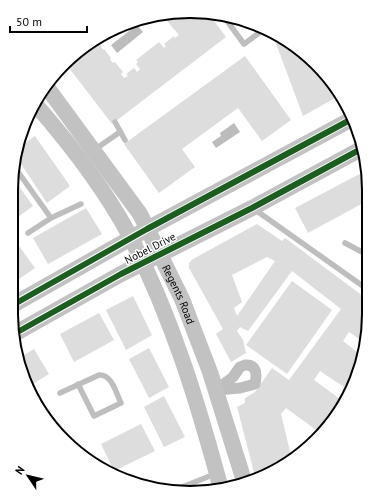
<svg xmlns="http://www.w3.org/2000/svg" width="380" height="504" font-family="'PT Sans',sans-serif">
<rect width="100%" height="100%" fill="#fff"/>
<!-- water -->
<path fill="#bcbcbc" d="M137 25 143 32 117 53 111 45Z
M234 123 240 132 216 148 212 142 221 136 220 133Z"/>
<!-- building -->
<path fill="#ddd" fill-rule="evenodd" d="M161 14H209L226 37 112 124 66 64 90 41 97 39 103 50 104 49 111 58 110 59 113 63 115 62 123 72 121 74 124 78 128 76 126 74 134 68 137 72 140 69 136 64 138 62 136 60 159 42 164 48 166 46 164 44 174 36 175 38 179 35 167 21 168 20 165 16 164 17Z
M278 36 289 41 331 83 337 97 303 116 274 38Z
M245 56 291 120 262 141 238 108 182 149 195 167 159 193 124 144Z
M35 136 70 186 47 203 17 158V149Z
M367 170V201L308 233 295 208Z
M16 182 33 206 14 220Z
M86 208 102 234 48 264 33 238Z
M257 224 282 241 285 238 367 299V338L365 343 349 332 343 341 361 355 357 370 344 387 320 371 314 380 344 402 336 413 319 432 286 408 281 414 292 460 256 480 237 407 245 403V398L255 392 272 368 289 380 341 309 292 271 248 331 240 327 237 331 243 340 246 353 231 362 216 334 223 329 189 268V263L193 259ZM267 257 275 261 237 316 234 308 242 302 232 275Z
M14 239 35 268 12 284 13 259Z
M292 281 332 310 287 374 246 345Z
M133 296 152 335 126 350 106 310Z
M99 313 114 340 74 362 60 334Z
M149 348 169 387 149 398 129 359Z
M34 349 49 374 28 387 17 359Z
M164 396 185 437 164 447 144 407Z
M141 424 155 451 114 471 101 444Z"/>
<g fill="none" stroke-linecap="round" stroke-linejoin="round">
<!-- lane -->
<path stroke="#bebebe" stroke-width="5.5" d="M222 14 244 44 263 30
M115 122 125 140
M94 150 120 132
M16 169 51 218 28 233
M254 209 367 289
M51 218 81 204
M345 243 362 252 367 250
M60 393 99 375C112 374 116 393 121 403L94 416 78 384
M172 491 215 474"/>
<!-- street -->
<path stroke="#bebebe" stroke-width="11" d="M245 365C257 364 257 375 255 384L240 388 216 390 233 377 240 367Z"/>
<!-- secondary -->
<g stroke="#c2c2c2" stroke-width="16">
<path id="s1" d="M46 86 140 214 182 299 210 372 245 484"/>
<path d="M36 105C71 145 106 191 131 238 172 318 198 403 221 489"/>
<path d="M11 306 147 229 350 120"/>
<path d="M14 334 121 274 252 208 361 149"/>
</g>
<defs>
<path id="cycleway" d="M11 306 147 229 350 120
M14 334 121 274 252 208 361 149"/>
</defs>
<!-- cycleway casing -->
<use href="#cycleway" stroke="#fff" stroke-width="8"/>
<!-- cycleway -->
<use href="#cycleway" stroke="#1b5e20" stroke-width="6"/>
</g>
<g text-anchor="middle" stroke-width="3" stroke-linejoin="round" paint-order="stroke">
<!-- street labels -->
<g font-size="11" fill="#000" stroke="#fff">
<text transform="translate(150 248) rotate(-27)" y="4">Nobel Drive</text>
<text dy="4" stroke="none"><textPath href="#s1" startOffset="248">Regents Road</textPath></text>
</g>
</g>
<!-- crop -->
<path d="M0 0H380V504H0ZM190 18H190A172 172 0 0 1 362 190V314A172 172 0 0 1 190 486H190A172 172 0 0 1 18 314V190A172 172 0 0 1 190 18Z" fill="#fff" fill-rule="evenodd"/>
<path fill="none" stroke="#000" stroke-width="2" d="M190 18H190A172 172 0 0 1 362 190V314A172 172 0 0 1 190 486H190A172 172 0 0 1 18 314V190A172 172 0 0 1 190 18Z"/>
<!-- north arrow -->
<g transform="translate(28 476) rotate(305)" stroke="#ffffff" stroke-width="3" paint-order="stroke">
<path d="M0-3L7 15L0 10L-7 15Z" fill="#000000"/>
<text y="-6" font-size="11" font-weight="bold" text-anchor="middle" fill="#000000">N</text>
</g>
<!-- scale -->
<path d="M10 26v6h77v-6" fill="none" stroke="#000000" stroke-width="2"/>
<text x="16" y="26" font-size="12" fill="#000000" stroke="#ffffff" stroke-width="3" paint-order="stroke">50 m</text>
</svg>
